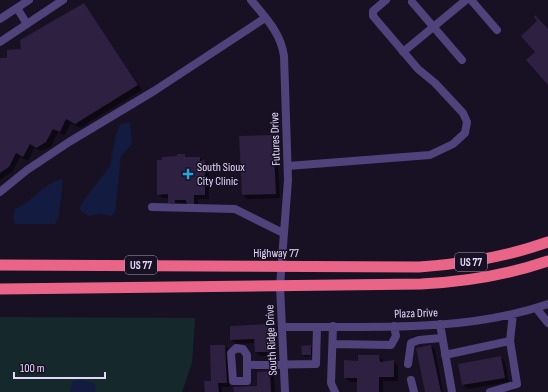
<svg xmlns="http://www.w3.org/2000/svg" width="548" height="392" font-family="'Sofia Sans Condensed',sans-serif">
<rect width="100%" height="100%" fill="#181123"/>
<!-- green -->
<path fill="#15282c" d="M0 317 195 318 192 363 182 392H0Z"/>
<!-- water -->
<path fill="#131b40" d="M130 122 132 144 121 156 115 212 111 216 102 214 88 216 80 210 81 204 110 166 116 135 120 124Z
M63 179 59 214 55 224H15L13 217 15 209C33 202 44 182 63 179Z
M80 380 94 383 96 389 95 392H70L72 382Z"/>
<!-- shadow -->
<path fill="#0007" d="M84 4 142 90 80 128 71 123 64 136 58 132 51 147 41 151 34 148 28 161 20 157 13 171 0 180V59H8Z
M273 136 277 141 280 198 247 199 243 195 240 137Z
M184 155 187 158H200L209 166V199H198V208L174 207 169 203V198H163L158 194 178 157Z
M268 325 272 330 273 356H260L256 352 255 343 236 344 231 340Z
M224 346 229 350 230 387H222V392H206L212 382Z
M310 346 312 348V356L305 357 303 355Z
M431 346 435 350 443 392H426Z
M379 356 383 360V363L393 361 398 366V381H383V392H359L358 382H350L345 378 359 362Z
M501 357 505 362 509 382 468 389 463 385 460 365Z
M270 372 274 377 275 392H235L258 387Z"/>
<!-- building -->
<path fill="#2d2041" d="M84 3 138 85 75 124 66 119 60 132 53 129 46 142 36 148 30 144 23 157 16 153 9 167 0 173V58H7V50L21 49 20 40Z
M535 15 548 29V85L526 60 535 52 521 36 537 21 534 17Z
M273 135 276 194 242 195 239 136Z
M177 154H185V157H200V161L205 160V195H194V204H187L186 200H175V203H168V194L157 195V160H162V157L177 156Z
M268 324 269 352H255L254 339 230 340V326Z
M210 345H225L227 383H218L219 392H205L204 381H211Z
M311 345V355H302L301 346Z
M431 345 441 392H425L416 348Z
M358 355H379L380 362 394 360V377H379V392H357V378H344V360L358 361Z
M501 356 505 378 462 385 458 364Z
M270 371 271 392H234L233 387 257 386V372Z"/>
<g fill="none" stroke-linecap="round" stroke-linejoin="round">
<!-- minor -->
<path stroke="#50437b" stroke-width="8" d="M251 0C265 17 281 33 284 56L288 180 280 286 285 392
M471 0 497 30
M412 2 462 60
M17 8 27 24
M0 19 29 0
M0 42 63 0
M403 52 466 0
M288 166 430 155 453 144 465 133 467 122 463 113 435 83 418 69 373 16V11L386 0
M0 192 27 170 69 142 154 91 265 18
M152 207 235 209 283 233
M536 308 548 323
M440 324 452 392
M333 326 331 383 335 392
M282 327C370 326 464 333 548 304
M333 344 391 345 396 336 394 326
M236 348 243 349 247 355V381H233L231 353Z
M445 355 510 341
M408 364 411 343 419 340 441 338
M247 365 316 364 317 327
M411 380 414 392
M490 392 517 384 510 341 513 314"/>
<!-- highway -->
<path stroke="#ea6488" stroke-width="11" d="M0 265 419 267C463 264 506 257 548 242
M0 289 421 284C464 282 507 275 548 261"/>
</g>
<!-- markers -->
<path fill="#1fa5df" stroke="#181123" stroke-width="1.5" d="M186 168h4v4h4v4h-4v4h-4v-4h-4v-4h4z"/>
<g text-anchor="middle" stroke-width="3" stroke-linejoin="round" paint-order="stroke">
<!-- shield labels -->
<g fill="#181123" stroke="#a69cba" stroke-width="1">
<rect x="455" y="253" width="32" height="18" rx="3"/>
<rect x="125" y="256" width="32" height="18" rx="3"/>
</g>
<g font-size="11" font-weight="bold" fill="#e3d8fa">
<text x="471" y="266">US 77</text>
<text x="141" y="269">US 77</text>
</g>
<!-- street labels -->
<g font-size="12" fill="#e3d8fa" stroke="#181123">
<text transform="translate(275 139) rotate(-92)" y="4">Futures Drive</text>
<text x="276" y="257">Highway 77</text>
<text transform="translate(416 313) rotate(-2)" y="4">Plaza Drive</text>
<text transform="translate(271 340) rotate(-93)" y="4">South Ridge Drive</text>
</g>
<!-- poi labels -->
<g font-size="12" fill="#e3d8fa" stroke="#181123" text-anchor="start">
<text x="197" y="171">South Sioux<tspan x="197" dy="14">City Clinic</tspan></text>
</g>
</g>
<!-- scale -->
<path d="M14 372v6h91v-6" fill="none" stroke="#e3d8fa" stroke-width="2"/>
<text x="20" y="372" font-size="12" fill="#e3d8fa" stroke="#181123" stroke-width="3" paint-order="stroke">100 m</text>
</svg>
